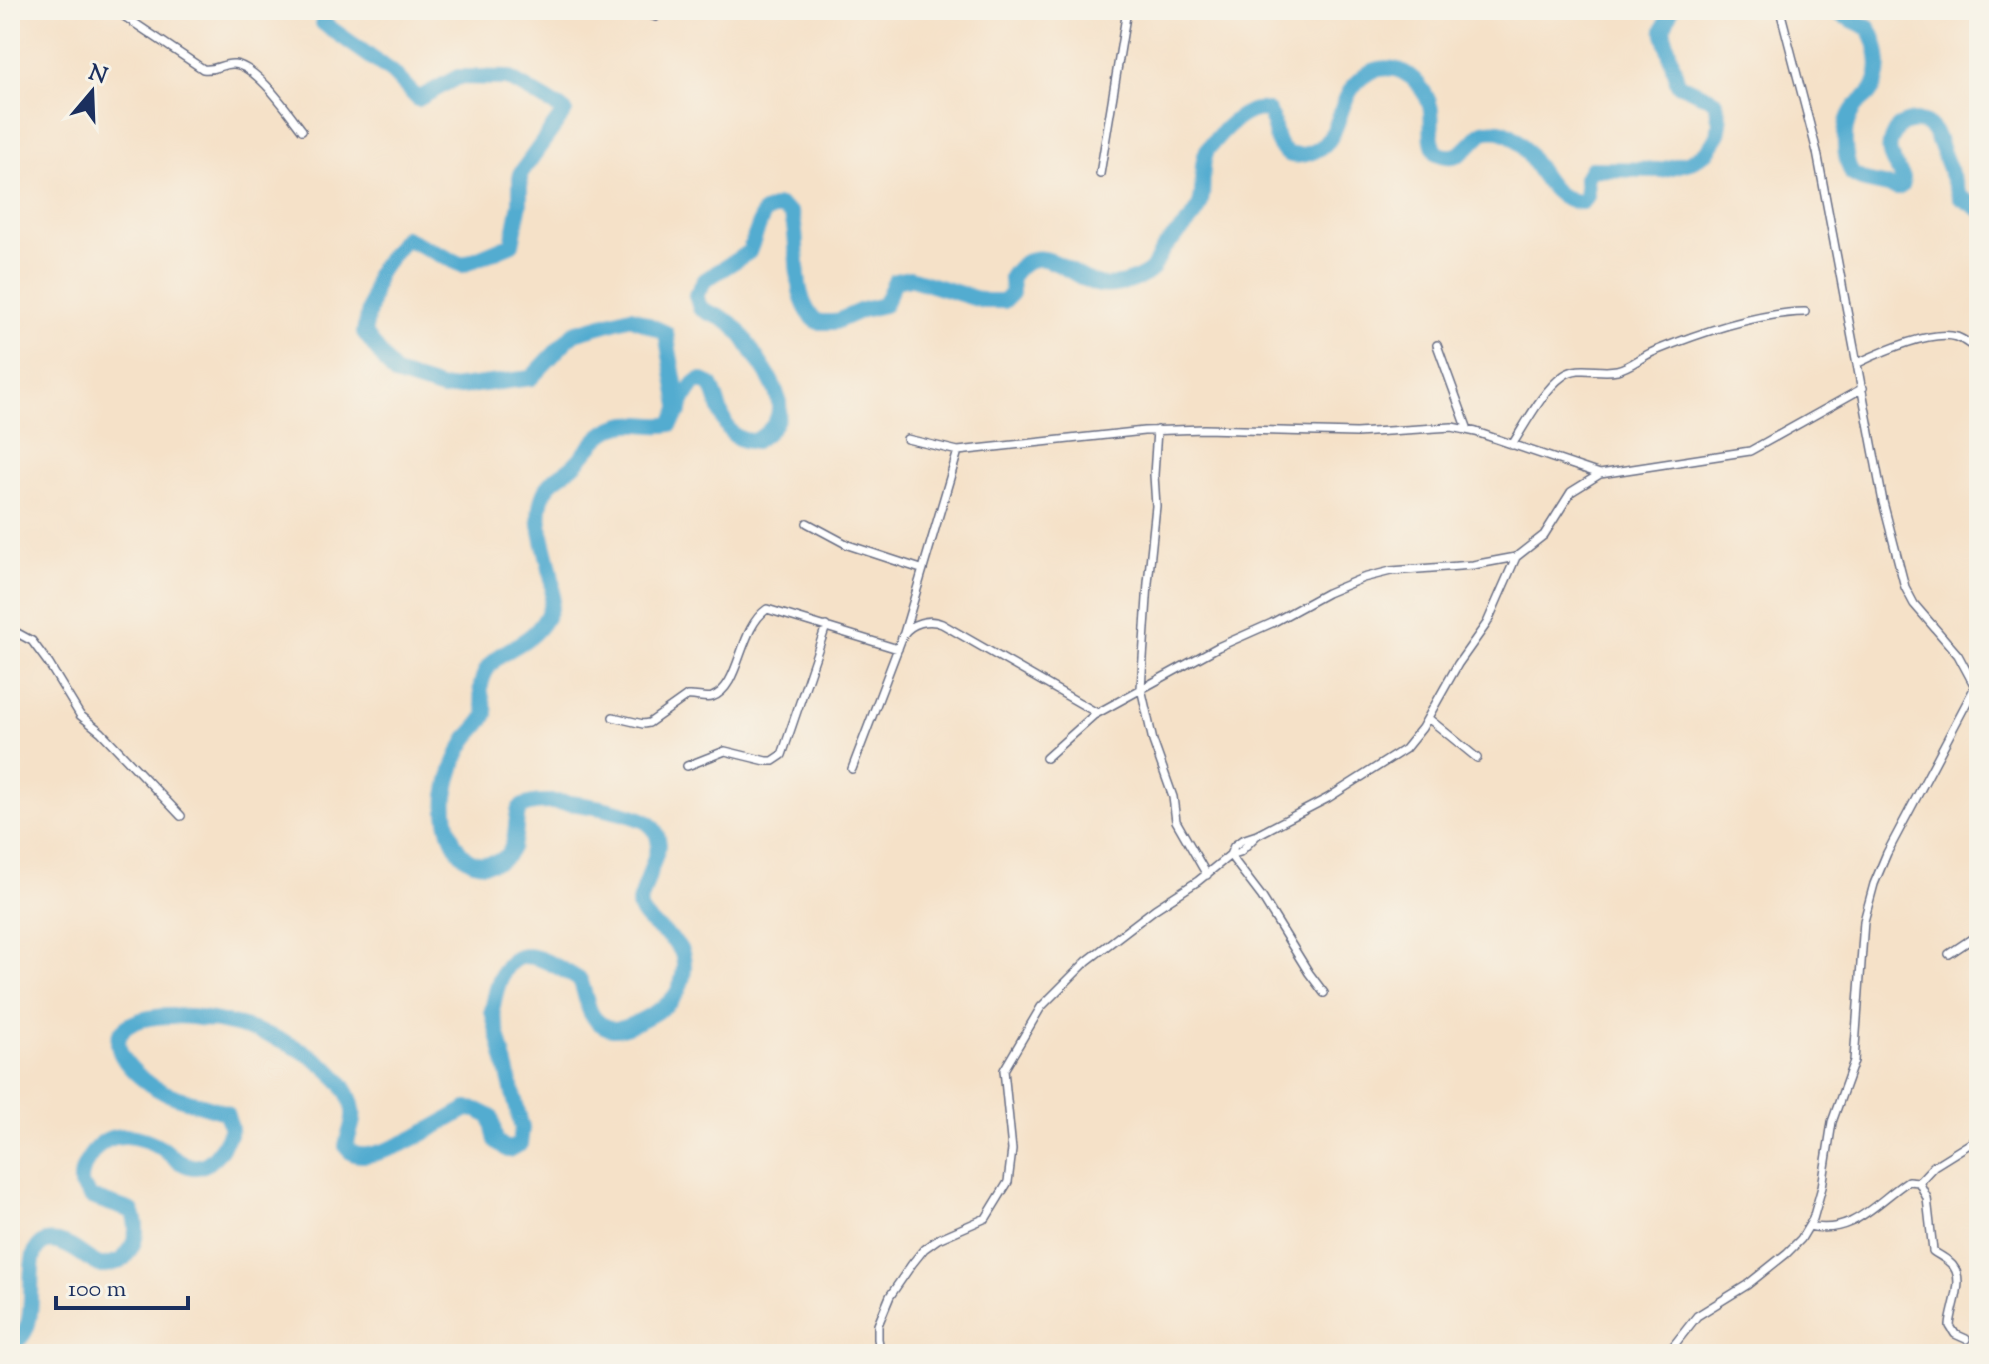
<svg xmlns="http://www.w3.org/2000/svg" width="1989" height="1364" font-family="'Sorts Mill Goudy',serif">
<rect width="100%" height="100%" fill="#f7f3e8"/>
<filter id="ink" filterUnits="userSpaceOnUse"><feTurbulence type="fractalNoise" baseFrequency=".0125" numOctaves="2"/><feDisplacementMap in="SourceGraphic" scale="16" xChannelSelector="R" yChannelSelector="G"/><feConvolveMatrix kernelMatrix="1 2 1 2 8 2 1 2 1" color-interpolation-filters="sRGB"/></filter>
<filter id="wash" filterUnits="userSpaceOnUse"><feTurbulence type="fractalNoise" baseFrequency=".006" numOctaves="4" result="noise"/><feDisplacementMap in="SourceGraphic" scale="32" xChannelSelector="R" yChannelSelector="G"/><feGaussianBlur stdDeviation="1.8" result="paint"/><feColorMatrix in="noise" values="0 0 0 0 0 0 0 0 0 0 0 0 0 0 0 0 0 1.4 0 .05"/><feComposite in="paint" operator="in"/></filter>
<g filter="url(#wash)">
<rect width="100%" height="100%" fill="#f5e1c8"/>
<g fill="none" stroke-linecap="round" stroke-linejoin="round">
<!-- river -->
<path stroke="#52acd0" stroke-width="16" d="M322 10 323 23 392 72 418 99 458 77 508 78 565 111 520 174V203L512 244 462 265 405 238 378 272 364 332 395 374 443 389 531 378 574 333 631 317 666 333 680 411
M1831 10 1869 28C1880 49 1884 76 1869 94 1865 99 1859 102 1855 107 1841 124 1843 156 1852 174L1865 181 1897 188 1901 186 1903 178C1890 157 1882 149 1899 126 1915 118 1927 120 1936 135L1960 197 1979 209
M10 1344C53 1331 8 1234 57 1242 75 1245 85 1260 102 1266L121 1261C136 1246 140 1230 132 1211L91 1197 81 1185C80 1171 86 1161 94 1151 111 1128 141 1135 162 1148 169 1153 175 1160 182 1163 207 1177 223 1149 231 1129L226 1113C202 1103 173 1100 151 1085 121 1065 96 1029 149 1018 205 1007 343 1044 353 1110 355 1123 348 1134 346 1146 361 1177 446 1119 467 1109L477 1110 491 1117 496 1141 508 1150 520 1144 522 1128 492 1011C504 941 527 947 580 980 586 992 586 1011 596 1020 600 1024 607 1028 613 1029 627 1030 665 1009 673 998 682 988 686 969 683 957 678 934 644 927 639 905L659 845C658 836 656 829 648 823 629 810 535 792 519 809 514 823 518 839 510 851 506 859 499 862 490 863 456 870 443 823 446 796 449 776 456 756 467 739 473 730 482 724 486 714 485 704 479 696 481 685 489 644 532 653 549 611 565 570 522 525 548 486 555 476 568 472 576 463 592 447 598 431 622 425 638 421 655 428 671 424 681 411 685 387 700 380L711 385C722 408 722 443 755 441 796 417 777 388 756 357 748 345 741 330 729 322 720 316 709 314 700 308L696 295 705 280 749 252 764 212 779 206 791 214C802 241 788 301 818 322H835L862 310 884 305 895 281 909 278 984 301H1004L1012 293 1011 277C1039 236 1067 275 1096 284 1110 289 1137 281 1149 272 1157 266 1158 254 1165 247 1175 235 1190 224 1198 210 1207 192 1198 169 1207 150 1220 133 1245 103 1268 111 1277 123 1272 140 1284 151 1295 161 1319 152 1328 141 1338 128 1340 109 1348 95 1363 66 1396 58 1418 84 1443 113 1423 132 1437 153 1461 164 1467 145 1483 132 1534 118 1534 203 1582 202L1587 196 1586 178 1591 169 1661 170 1690 162 1707 152 1718 135 1720 122 1716 103 1710 98 1678 84 1663 30 1671 10"/>
</g>
</g>
<g filter="url(#ink)">
<g fill="none" stroke-linecap="round" stroke-linejoin="round">
<defs>
<path id="street" d="M115 10 203 69C217 71 222 63 234 64 257 66 288 112 302 130
M635 10 656 17
M1780 10 1817 152 1883 502 1905 587 1914 604 1958 655 1979 694
M1100 174 1127 10
M1437 345 1468 430
M1858 363C1881 352 1931 329 1957 337 1965 340 1971 346 1979 350
M1157 430 1154 475 1156 506 1148 583 1141 688 1153 741 1173 797 1176 821 1207 875
M907 439 958 451 1144 431 1204 429 1356 433 1452 427 1476 432 1600 474
M1512 445C1525 425 1543 390 1563 376 1579 364 1598 374 1617 370 1631 367 1642 356 1655 351 1699 333 1758 313 1805 312
M807 523 848 545 921 569
M10 629 32 641 49 664 80 715 101 732 181 816
M904 633 958 451
M613 717 643 724 649 723 687 696C695 695 705 699 712 697 741 687 738 629 767 609L898 649
M1428 718 1477 758
M1046 758 1094 715 1218 647 1272 623 1327 593 1363 578 1391 571 1473 565 1516 557 1544 535 1571 492 1600 474 1750 451 1863 388
M687 766 725 751 766 761H773L782 755 826 626
M852 769 903 635C911 623 929 618 942 624L1097 713
M1230 855 1234 846 1242 840 1257 835 1328 798 1405 749 1422 728 1458 664 1487 623 1516 557
M1230 855 1262 897 1309 973 1324 993
M1949 954 1979 934
M1919 1182 1934 1166 1979 1138
M1809 1226C1852 1236 1875 1203 1908 1181L1919 1182 1927 1198 1933 1251C1938 1255 1944 1257 1949 1262 1968 1276 1951 1307 1950 1326L1955 1334 1966 1339
M881 1354 878 1339V1325L890 1296 912 1264 924 1249 938 1239 986 1218 1008 1182 1012 1150 1004 1070 1041 1007 1087 961 1155 909 1198 881 1230 855 1240 852 1257 835
M1667 1354 1697 1316 1747 1285 1787 1253 1801 1239 1813 1219 1822 1187 1832 1122 1854 1061 1864 921 1874 884 1887 853 1975 687"/>
</defs>
<!-- street casing -->
<use href="#street" stroke="#676d83" stroke-width="10"/>
<!-- street -->
<use href="#street" stroke="#fff" stroke-width="7"/>
</g>
</g>
<!-- margin -->
<rect width="1989" height="1364" fill="none" stroke="#f7f3e8" stroke-width="40"/>
<!-- north arrow -->
<g transform="translate(92 92) rotate(19)" stroke="#f7f3e8" stroke-width="6" paint-order="stroke">
<path d="M0-6L14 30L0 20L-14 30Z" fill="#1b2f5e"/>
<text y="-12" font-size="22" font-weight="bold" text-anchor="middle" fill="#1b2f5e">N</text>
</g>
<!-- scale -->
<path d="M56 1296v12h132v-12" fill="none" stroke="#1b2f5e" stroke-width="4"/>
<text x="68" y="1296" font-size="24" fill="#1b2f5e" stroke="#f7f3e8" stroke-width="6" paint-order="stroke">100 m</text>
</svg>
